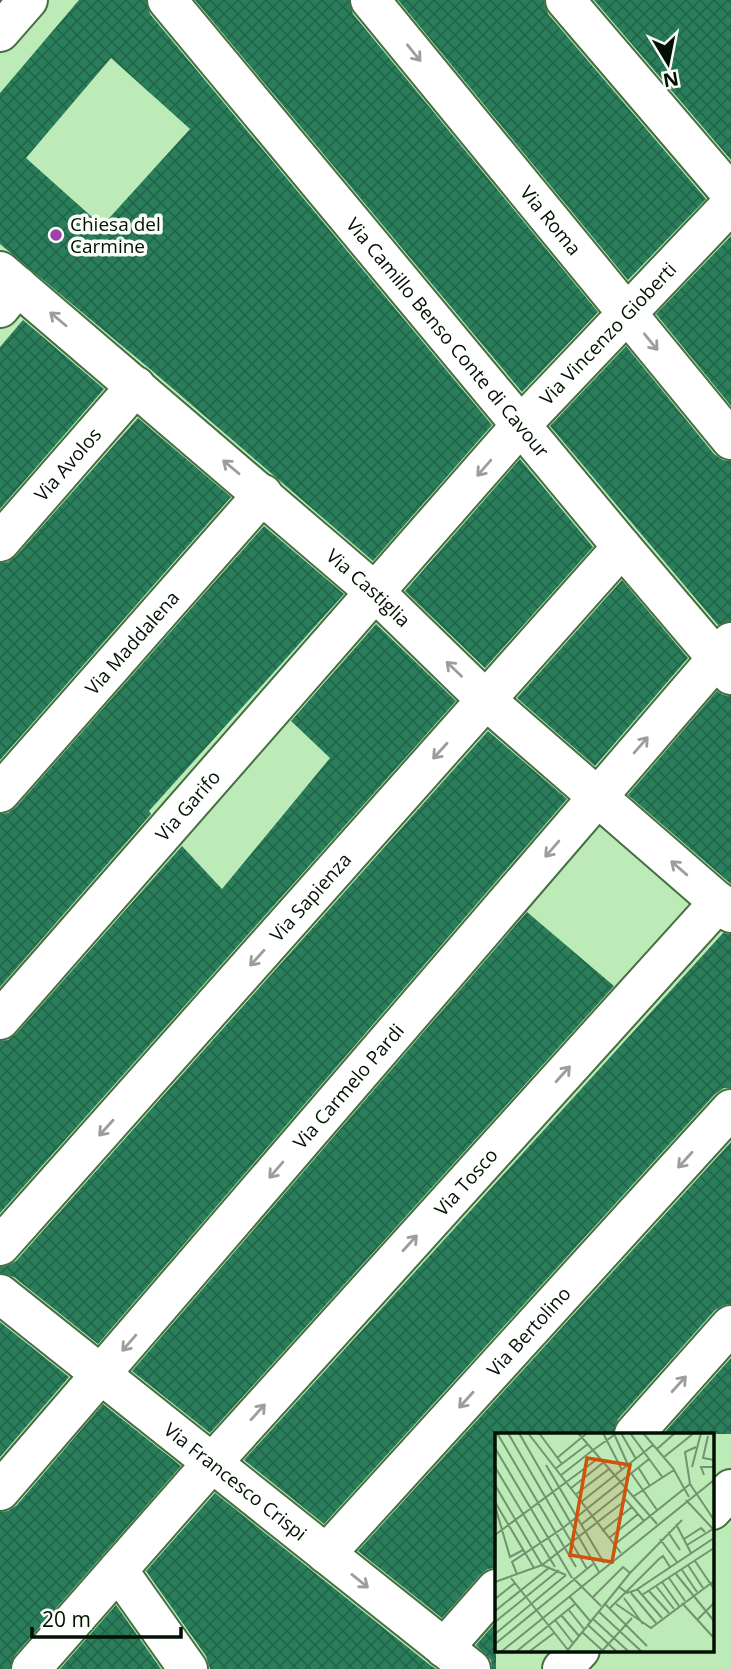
<svg xmlns="http://www.w3.org/2000/svg" width="731" height="1669" font-family="'Open Sans',sans-serif">
<defs>
<pattern id="building-cross-hatch" width="8" height="8" patternUnits="userSpaceOnUse" patternTransform="scale(1.75)"><rect width="8" height="8" fill="#2a7e5b"/><path d="M0 0l8 8M0 8l8-8" fill="none" stroke="#226649"/></pattern>
</defs>
<rect width="100%" height="100%" fill="#bcebb7"/>
<!-- building -->
<path fill="url(#building-cross-hatch)" fill-rule="evenodd" d="M79 0H146L150 14 492 425 373 561 150 369 0 244V93ZM111 58 190 129 102 226 26 158Z
M195 0H349L353 14 598 312 522 392Z
M398 0H544L548 14 706 199 628 280Z
M594 0H731V160Z
M731 236V406L656 314Z
M23 320 104 389 0 509V347Z
M626 346 714 454 723 460 731 461V621L718 625 550 426Z
M138 418 231 497 0 760V563L8 562 16 556Z
M520 459 593 547 485 668 405 591Z
M264 526 344 594 149 811 151 814 0 987V814L8 813 16 807Z
M622 580 688 658 595 766 517 698Z
M376 624 456 701 0 1213V1041L8 1040 16 1034 182 846 222 889 330 758 291 721Z
M717 691 723 695 731 696V884L628 795Z
M488 731 567 799 98 1344 14 1277 0 1273V1267L7 1266 16 1261Z
M527 912 614 986 210 1433 132 1371Z
M723 933 731 934V1088H724L715 1094 324 1524 244 1460Z
M731 1142V1304L724 1305 715 1310 618 1419 613 1434H496V1568L488 1569 480 1575 442 1618 358 1551Z
M0 1322 69 1377 0 1457Z
M731 1358V1434H663Z
M103 1404 181 1466 15 1655 10 1669H0V1512L8 1511 17 1505Z
M215 1493 430 1665 436 1669H210L206 1656 146 1571Z
M116 1605 161 1669H60Z
M496 1622V1669H492L491 1660 476 1645Z"/>
<g fill="none" stroke-linecap="round" stroke-linejoin="round">
<defs>
<g id="street">
<path id="s1" d="M167 0 622 547 731 675"/>
<path d="M565 0 731 194"/>
<path d="M0 308 18 286"/>
<path id="s2" d="M0 542 136 386"/>
<path id="s3" d="M0 793 263 494"/>
<path id="s4" d="M0 1020 521 425 731 204"/>
<path id="s5" d="M0 1246 622 547"/>
<path id="s6" d="M0 1294 471 1669"/>
<path d="M634 1434 731 1325"/>
<path id="s7" d="M0 1491 731 642"/>
<path d="M712 1510 731 1489"/>
<path id="s8" d="M326 1554 731 1109"/>
<path d="M118 1570 188 1669"/>
<path d="M444 1648 496 1589"/>
<path id="s9" d="M31 1669 212 1463 719 902"/>
<path d="M562 1669 580 1650"/>
</g>
<g id="secondary">
<path id="s10" d="M370 0 731 440"/>
<path d="M0 32 28 0"/>
<path id="s11" d="M0 271 375 592 486 700 731 913"/>
</g>
</defs>
<!-- street casing -->
<use href="#street" stroke="#466f41" stroke-width="42"/>
<!-- secondary casing -->
<use href="#secondary" stroke="#466f41" stroke-width="42"/>
<!-- street -->
<use href="#street" stroke="#fff" stroke-width="38"/>
<!-- secondary -->
<use href="#secondary" stroke="#fff" stroke-width="38"/>
</g>
<!-- one-way arrows -->
<defs><path id="oneway-shaft" d="M-6 0H5M1.5-3L5.5 0L1.5 3" fill="none" stroke-width="1.6" stroke-linecap="round" stroke-linejoin="round" transform="scale(1.75)"/></defs>
<g stroke="#9a9f9a">
<use href="#oneway-shaft" transform="translate(414 53) rotate(51)"/>
<use href="#oneway-shaft" transform="translate(58 319) rotate(-140)"/>
<use href="#oneway-shaft" transform="translate(651 342) rotate(51)"/>
<use href="#oneway-shaft" transform="translate(231 467) rotate(-140)"/>
<use href="#oneway-shaft" transform="translate(484 468) rotate(131)"/>
<use href="#oneway-shaft" transform="translate(454 669) rotate(-136)"/>
<use href="#oneway-shaft" transform="translate(641 745) rotate(-49)"/>
<use href="#oneway-shaft" transform="translate(440 751) rotate(132)"/>
<use href="#oneway-shaft" transform="translate(552 849) rotate(131)"/>
<use href="#oneway-shaft" transform="translate(679 868) rotate(-139)"/>
<use href="#oneway-shaft" transform="translate(257 958) rotate(132)"/>
<use href="#oneway-shaft" transform="translate(563 1074) rotate(-48)"/>
<use href="#oneway-shaft" transform="translate(106 1128) rotate(132)"/>
<use href="#oneway-shaft" transform="translate(685 1160) rotate(132)"/>
<use href="#oneway-shaft" transform="translate(276 1170) rotate(131)"/>
<use href="#oneway-shaft" transform="translate(410 1243) rotate(-48)"/>
<use href="#oneway-shaft" transform="translate(129 1343) rotate(131)"/>
<use href="#oneway-shaft" transform="translate(679 1384) rotate(-48)"/>
<use href="#oneway-shaft" transform="translate(466 1400) rotate(132)"/>
<use href="#oneway-shaft" transform="translate(258 1412) rotate(-48)"/>
<use href="#oneway-shaft" transform="translate(360 1581) rotate(39)"/>
</g>
<!-- markers -->
<circle fill="#9d41ac" stroke="#fafff9" stroke-width="2.5" cx="56" cy="235" r="7"/>
<g text-anchor="middle" stroke-width="7" stroke-linejoin="round" paint-order="stroke">
<!-- street labels -->
<g font-size="19" fill="#021002" stroke="#fafff9">
<text dy="7" stroke="none"><textPath href="#s10" startOffset="285">Via Roma</textPath></text>
<text dy="7" stroke="none"><textPath href="#s4" startOffset="917">Via Vincenzo Gioberti</textPath></text>
<text dy="7" stroke="none"><textPath href="#s1" startOffset="439">Via Camillo Benso Conte di Cavour</textPath></text>
<text dy="7" stroke="none"><textPath href="#s2" startOffset="103">Via Avolos</textPath></text>
<text dy="7" stroke="none"><textPath href="#s11" startOffset="486">Via Castiglia</textPath></text>
<text dy="7" stroke="none"><textPath href="#s3" startOffset="200">Via Maddalena</textPath></text>
<text dy="7" stroke="none"><textPath href="#s4" startOffset="285">Via Garifo</textPath></text>
<text dy="7" stroke="none"><textPath href="#s5" startOffset="467">Via Sapienza</textPath></text>
<text dy="7" stroke="none"><textPath href="#s7" startOffset="534">Via Carmelo Pardi</textPath></text>
<text dy="7" stroke="none"><textPath href="#s9" startOffset="653">Via Tosco</textPath></text>
<text dy="7" stroke="none"><textPath href="#s8" startOffset="301">Via Bertolino</textPath></text>
<text dy="7" stroke="none"><textPath href="#s6" startOffset="301">Via Francesco Crispi</textPath></text>
</g>
<!-- poi labels -->
<g font-size="19" fill="#021002" stroke="#fafff9" text-anchor="start">
<text x="70" y="231">Chiesa del<tspan x="70" dy="22">Carmine</tspan></text>
</g>
</g>
<!-- overview -->
<g transform="translate(495 1433)">
<rect width="219" height="219" fill="#bcebb7"/>
<path fill="none" stroke="#72936f" stroke-width="2" d="M2 0 81 134M13 0 92 136M24 0 104 139M33 0 126 120M44 0 67 31M83 0 162 91M108 0 127 37M126 0 141 26M135 0 168 45M148 0 178 35 194 64M120 3 133 32M213 3 208 25 219 27M201 14 190 19 195 51 219 87M0 15 77 145M162 16 180 0M98 17 122 0M169 24 199 0M62 25 92 0M51 32 109 130M0 34 60 134M143 34 155 53M197 34 206 0M60 36 93 11M136 40 162 77M209 42 206 34H219M65 43 98 17M0 52 47 132M75 56 109 29M80 62 114 36M139 63 179 37M191 67 219 97M0 69 39 135M86 69 158 12M0 73 15 124 28 117M87 91 132 55M181 91 196 120M107 98 137 74M173 99 185 117M0 102 105 24M114 105 143 81M165 106 182 129M189 106 206 95 210 99M119 112 195 51M192 112 218 96M200 128 219 156M47 132 71 142M193 132 208 155M187 137 202 159M22 141 17 129 68 95 154 26M181 141 219 188M16 145 73 217M78 145 106 173M174 145 190 168M0 149 47 132 131 67 149 88M167 149 184 173M123 153 132 160 141 157 219 105M161 153 179 176M142 156 167 185M154 158 174 180M136 160 161 190M147 162 219 115M74 163 95 188M98 164 128 134 135 140M129 165 148 191M0 166 20 150M109 170 152 213M187 170 219 205M121 171 156 195 219 148M73 176 89 196M114 176 164 126 168 123 175 134M0 178 55 134M103 178 146 218M66 182 84 203M97 185 133 218M60 187 78 210M202 187 219 170M0 189 64 137M92 191 121 218M87 199 108 218M0 201 71 142M0 211 98 131M7 218 219 47M22 218 80 171M35 218 59 200M72 218 135 140 187 87M107 218 137 185"/>
<path fill="#d1520b" fill-opacity="0.15" stroke="#d1520b" stroke-width="3.5" d="M92 25 135 32 117 129 75 122Z"/>
<rect width="219" height="219" fill="none" stroke="#021002" stroke-width="3.5"/>
</g>
<!-- north arrow -->
<g transform="translate(668 63) rotate(170)" stroke="#fafff9" stroke-width="5" paint-order="stroke">
<path d="M0-5L12 26L0 18L-12 26Z" fill="#021002"/>
<text y="-10" font-size="19" font-weight="bold" text-anchor="middle" fill="#021002">N</text>
</g>
<!-- scale -->
<path d="M32 1627v10h149v-10" fill="none" stroke="#021002" stroke-width="3.5"/>
<text x="42" y="1627" font-size="21" fill="#021002" stroke="#fafff9" stroke-width="5" paint-order="stroke">20 m</text>
</svg>
